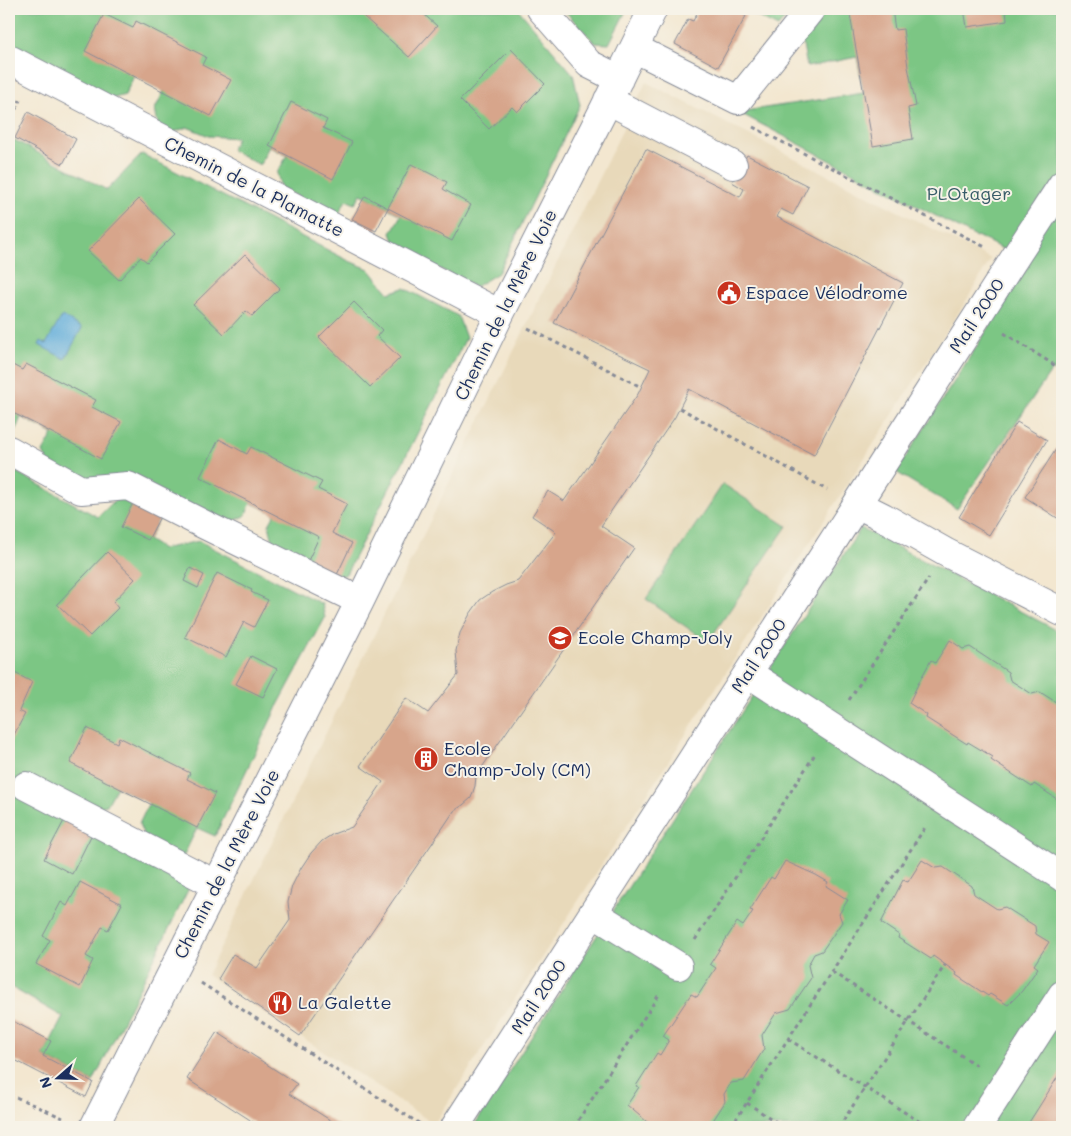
<svg xmlns="http://www.w3.org/2000/svg" width="1071" height="1136" font-family="Mali,sans-serif">
<rect width="100%" height="100%" fill="#f7f3e8"/>
<filter id="ink" filterUnits="userSpaceOnUse"><feTurbulence type="fractalNoise" baseFrequency=".02" numOctaves="2"/><feDisplacementMap in="SourceGraphic" scale="10" xChannelSelector="R" yChannelSelector="G"/><feConvolveMatrix kernelMatrix="1 2 1 2 8 2 1 2 1" color-interpolation-filters="sRGB"/></filter>
<filter id="wash" filterUnits="userSpaceOnUse"><feTurbulence type="fractalNoise" baseFrequency=".0096" numOctaves="4" result="noise"/><feDisplacementMap in="SourceGraphic" scale="20" xChannelSelector="R" yChannelSelector="G"/><feGaussianBlur stdDeviation="1.12" result="paint"/><feColorMatrix in="noise" values="0 0 0 0 0 0 0 0 0 0 0 0 0 0 0 0 0 1.4 0 .05"/><feComposite in="paint" operator="in"/></filter>
<g filter="url(#wash)">
<rect width="100%" height="100%" fill="#f3e7d0"/>
<!-- built -->
<path fill="#e8d9ba" d="M646 82 991 259 966 301 434 1124 207 975Z"/>
<!-- green -->
<path fill="#7cc684" stroke="#4c7a71" d="M9 9H518L573 74 580 105 498 273 475 287 396 246 391 233 401 215 361 194 355 204 346 200 337 217 281 188 277 173 287 156 269 146 260 165 231 150 237 138 209 136 187 127 172 133 158 125 155 109 164 91 134 76 125 95 111 99 9 48Z
M563 9H627L609 44 595 43Z
M742 9H793L778 27Z
M826 9H1062V377L1052 370 957 509 896 472 1030 263 977 236 976 237 738 112 864 93 857 57 807 67 802 40Z
M9 137 107 190 142 154 349 261 369 269 389 293 404 288 458 316 466 338 346 574 335 579 275 550 269 525 275 514 251 503 245 516 225 525 81 479 48 462 43 452 53 434 21 417 14 435 9 432Z
M9 468 98 517 122 493 162 513 148 540 162 549 199 541 322 604 325 618 277 707 215 836 197 828 183 857 145 838 139 824 149 803 117 787 107 805 95 808 191 884 93 1082 43 1056 63 1017 9 986Z
M723 484 787 526 708 642 646 599Z
M861 528 1062 633V1127H473Z"/>
<!-- water -->
<path fill="#62adda" stroke="#3e6e9c" d="M62 316 82 328 65 359 39 345 41 341 46 344Z"/>
<g id="blocks">
<!-- building -->
<path fill="#d7a58b" d="M355 9H418L437 26 409 57Z
M699 9H732L746 16 718 67 675 44 688 19 693 21Z
M849 9H892L895 30 903 29 908 67 916 106 908 108 913 139 873 146Z
M964 9H1006L1007 21 967 27Z
M104 14 133 28 136 21 206 57 202 65 231 80 211 116 85 51Z
M511 49 545 84 517 112 512 107 489 129 460 100Z
M291 102 327 120 323 128 352 142 333 179 269 146Z
M28 112 76 139 63 164 15 138Z
M646 149 740 197 744 189 732 182 747 155 808 186 793 215 781 209 777 217 903 283 814 455 689 389 675 417 601 526 634 548 476 776 475 786 471 798 463 805 454 811 444 826 300 1036 218 979 233 954 257 968 290 920 288 902 292 886 301 868 311 853 322 841 333 834 352 827 383 782 360 766 406 698 428 713 458 675 456 651 460 633 470 614 480 600 492 592 506 585 518 581 556 532 532 516 548 491 564 501 638 394 650 369 554 323Z
M411 164 447 182 443 189 471 205 452 241 388 208Z
M365 196 388 208 376 231 352 219Z
M139 199 175 234 147 262 141 257 119 280 88 251Z
M245 254 280 288 252 316 246 311 224 334 193 305Z
M354 302 382 330 377 336 400 358 370 387 319 337Z
M9 363 22 370 26 364 96 400 92 407 121 422 101 459 39 426 9 411Z
M1017 422 1047 440 989 535 959 517Z
M219 439 247 454 251 447 322 482 318 489 347 504 332 533 352 543 335 579 306 565 319 537 200 477Z
M1062 440V521L1025 497Z
M135 499 162 513 148 540 121 527Z
M107 552 135 579 113 602 118 608 90 636 57 604Z
M190 568 204 575 198 588 184 581Z
M217 573 252 590 251 592 268 600 254 627 244 622 226 657 185 637Z
M950 640 963 649 970 647 1008 672 1010 680 1032 694 1040 692 1062 706V806L1058 804 1060 801 1034 784 1032 787 991 760 993 757 968 742 967 744 926 718 927 715 909 703 919 682 931 660 935 663Z
M251 656 277 669 263 697 236 684Z
M9 670 32 682 19 711 25 714 9 744Z
M87 728 117 743 119 737 190 773 187 779 215 793 197 828 70 763Z
M66 817 93 832 72 874 44 859Z
M922 860 935 868 943 867 972 886 974 894 997 909 1005 907 1035 926 1036 934 1049 942 1034 965 1038 968 1022 991 1008 1005 990 994 988 996 956 975 957 973 933 956 931 959 898 938 899 935 881 923 903 880 908 882Z
M785 861 816 875 828 882 826 886 848 900 839 914 842 922 822 951 814 954 808 965 811 978 790 1009 776 1013 762 1035 764 1049 744 1081 731 1083 724 1094 725 1102 709 1127H653L627 1105 639 1087 636 1086 657 1053 660 1055 669 1040 663 1036 691 994 697 997 716 968 710 964 737 922 743 926 753 911 750 910 771 877 774 879Z
M80 882 122 904 108 930 102 927 86 956 93 960 80 987 36 964 50 940 43 936 61 902 67 906Z
M9 1019 51 1041 43 1056 93 1082 86 1097 9 1057Z
M217 1032 297 1084 289 1094 341 1127H261L187 1079Z
M1062 1070V1127H1026L1042 1102Z"/>
</g>
</g>
<g filter="url(#ink)">
<use href="#blocks" fill-opacity="0" stroke="#878b97" stroke-width="1"/>
<g fill="none" stroke-linecap="round" stroke-linejoin="round">
<defs>
<path id="minor" d="M541 9 589 64 619 79
M634 48 738 100 811 9
M9 59 500 314
M608 100 733 165
M9 450 81 490 128 486 205 525 360 601
M857 504 883 517 945 552 1062 612
M748 673 1062 877
M26 786 217 885
M593 913 678 966
M94 1127 360 601 500 314 604 109 653 9
M455 1127 857 504 1012 262 1062 185
M977 1127 1062 995"/>
</defs>
<!-- minor casing -->
<use href="#minor" stroke="#878b97" stroke-width="30"/>
<!-- path -->
<path stroke="#878b97" stroke-width="3" stroke-dasharray="4 4" stroke-linecap="butt" d="M9 124 20 100
M753 127 985 247
M528 328 641 387
M1004 333 1062 370
M680 408 827 490
M849 700 929 578
M695 940 815 754
M832 972 979 1067
M201 983 423 1126
M788 1039 928 1127
M9 1094 63 1118
M747 1103 784 1127
M574 1127 660 993
M731 1127 926 826
M839 1127 945 965"/>
<!-- minor -->
<use href="#minor" stroke="#fff" stroke-width="28"/>
</g>
</g>
<!-- icons -->
<defs>
<symbol id="civic-disc" viewBox="-11 -11 22 22"><circle r="9.5" fill="#c8321e" stroke="#f7f3e8"/><path d="M-.6-6.5H3V-4.5H.6V-3L4-1V1h2V6H-6V1h2V-1L-.6-3ZM-1.2 2.5V6h2.4V2.5Z" fill="#fff"/></symbol>
<symbol id="school-disc" viewBox="-11 -11 22 22"><circle r="9.5" fill="#c8321e" stroke="#f7f3e8"/><path d="M0-5L7-2L0 1L-7-2ZM-4 1L0 2.5L4 1V4Q0 6-4 4Z" fill="#fff"/></symbol>
<symbol id="building-disc" viewBox="-11 -11 22 22"><circle r="9.5" fill="#c8321e" stroke="#f7f3e8"/><path d="M-4-6H4V6H1V3H-1V6H-4ZM-2.5-4.3h1.7v1.8h-1.7ZM.8-4.3h1.7v1.8H.8ZM-2.5-1h1.7V.8h-1.7ZM.8-1h1.7V.8H.8Z" fill="#fff"/></symbol>
<symbol id="restaurant-disc" viewBox="-11 -11 22 22"><circle r="9.5" fill="#c8321e" stroke="#f7f3e8"/><path d="M-5-6h1v4h1v-4h1v4h1v-4h1v5L-1.5 .5V6h-2V.5L-5-1ZM5-6V6H3V1.5H1.5Q1.5-4 5-6Z" fill="#fff"/></symbol>
</defs>
<g fill-rule="evenodd">
<use href="#civic-disc" x="715" y="279" width="28" height="28"/>
<use href="#school-disc" x="546" y="624" width="28" height="28"/>
<use href="#building-disc" x="412" y="745" width="28" height="28"/>
<use href="#restaurant-disc" x="266" y="989" width="28" height="28"/>
</g>
<g text-anchor="middle" stroke-width="4" stroke-linejoin="round" paint-order="stroke">
<!-- street labels -->
<g font-size="18" fill="#1b2f5e" stroke="#f7f3e8">
<text transform="translate(254 187) rotate(27)" y="6">Chemin de la Plamatte</text>
<text transform="translate(506 305) rotate(-64)" y="6">Chemin de la Mère Voie</text>
<text transform="translate(977 316) rotate(-57)" y="6">Mail 2000</text>
<text transform="translate(759 656) rotate(-57)" y="6">Mail 2000</text>
<text transform="translate(227 864) rotate(-63)" y="6">Chemin de la Mère Voie</text>
<text transform="translate(539 997) rotate(-57)" y="6">Mail 2000</text>
</g>
<!-- park labels -->
<g font-size="18" fill="#385c69" stroke="#f7f3e8">
<text x="969" y="200">PLOtager</text>
</g>
<!-- poi labels -->
<g font-size="18" fill="#1b2f5e" stroke="#f7f3e8" text-anchor="start">
<text x="746" y="299">Espace Vélodrome</text>
<text x="578" y="644">Ecole Champ-Joly</text>
<text x="444" y="755">Ecole<tspan x="444" dy="21">Champ-Joly (CM)</tspan></text>
<text x="298" y="1009">La Galette</text>
</g>
</g>
<!-- margin -->
<rect width="1071" height="1136" fill="none" stroke="#f7f3e8" stroke-width="30"/>
<!-- north arrow -->
<g transform="translate(58 1078) rotate(250)" stroke="#f7f3e8" stroke-width="4" paint-order="stroke">
<path d="M0-4L9 19L0 12L-9 19Z" fill="#1b2f5e"/>
<text y="-8" font-size="14" font-weight="bold" text-anchor="middle" fill="#1b2f5e">N</text>
</g>
</svg>
